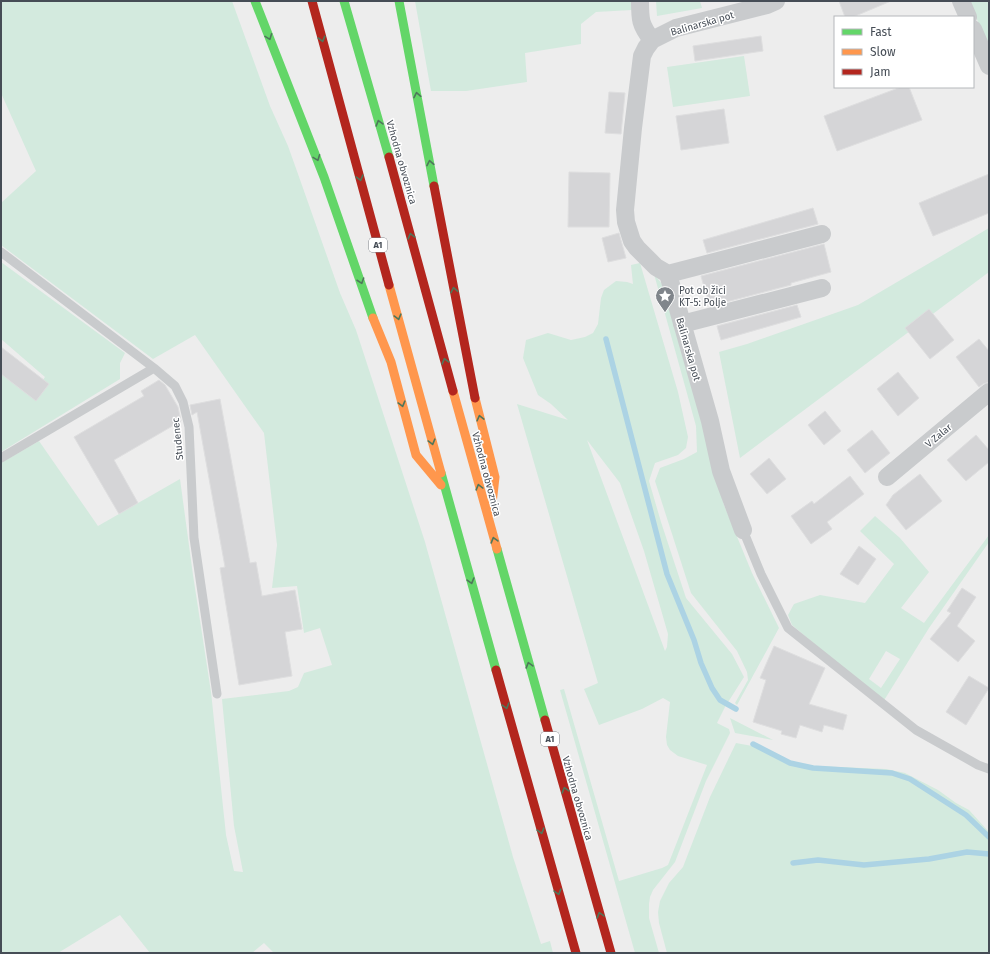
<svg xmlns="http://www.w3.org/2000/svg" width="990" height="954" font-family="'Fira Sans',sans-serif">
<rect width="100%" height="100%" fill="#ededed"/>
<!-- green -->
<path fill="#d3eade" fill-rule="evenodd" d="M1 1H232L270 106 288 146 298 174 340 293 356 330 425 542 513 857 541 944 550 941 553 953H274L264 943 252 953H150L120 915 58 953H1V463L39 441 98 526 180 479 193 575 211 692 226 835 234 871 243 872 234 826 222 699 289 691 298 687 304 673 332 665 320 628 304 633 297 586 272 588 277 545 264 433 195 335 153 359 1 245V203L36 171 1 93Z
M415 1H631L632 10 596 12 581 24V44L525 53 527 82 466 91H431Z
M656 1H700L702 8 657 16Z
M969 1H989V47Z
M744 56 750 96 673 107 667 67Z
M989 228V272L740 458 719 352 747 344 858 305Z
M1 262 125 353 120 363V379L1 452V370L32 395 45 377 1 339Z
M640 263 678 392 688 437 686 448 678 455 655 463 649 481 661 522 686 598 732 654 744 677 725 707 717 723 729 729 730 733 706 781 675 862 653 890 650 897 649 904V918L659 953H635L560 690 564 689 619 881 662 868 668 865 707 765 678 756 670 750 667 745 666 737 670 702 663 698 642 709 599 725 584 689 598 683 517 404 568 420 551 404 538 395 523 358 526 340 548 333 571 340 585 337 593 333 598 324 601 298 604 290 616 281 627 282 633 284 631 265ZM587 440 620 483 644 551 668 634 667 647 665 651Z
M654 274 666 289 724 505 752 573 779 628 737 705 735 703 748 680 747 672 737 651 691 593 655 481 660 468 684 459 697 452 696 426Z
M875 516 900 538 929 572 901 608 924 623 989 535V542L929 628 883 702 792 625 788 615 794 604 820 595 865 603 894 564 860 531ZM886 651 900 659 881 688 869 679Z
M730 718 773 740 735 733Z
M736 743 763 748 785 761 815 766 886 769 905 773 938 790 956 803 969 810 989 832V953H667L659 923 658 912 660 901 669 883 683 867 710 797Z"/>
<g fill="none" stroke-linecap="round" stroke-linejoin="round">
<!-- stream -->
<path stroke="#acd3e4" stroke-width="5.5" d="M606 339 667 574 694 640 701 663 712 688 720 700 736 709
M753 744 790 763 813 768 892 773 910 779 966 815 989 837
M793 863 818 860 864 865 929 859 967 852 989 854"/>
</g>
<!-- building -->
<path fill="#d5d5d7" stroke="#dededf" d="M839 1H891L853 17H845Z
M761 36 763 51 695 61 693 46Z
M901 87H909L922 120 837 151 824 116Z
M609 92 625 93 621 134 605 133Z
M724 109 729 143 681 150 676 116Z
M569 172 610 173 609 227H568Z
M989 174V213L933 236 919 203Z
M813 208 818 224 707 253 703 240Z
M619 233 626 258 608 262 602 238Z
M824 244 831 272 791 283V285L711 306V304L709 305 701 276Z
M797 305 801 317 721 340 717 326Z
M929 309 954 340 930 359 905 328Z
M979 339 989 351V382L983 384 979 387 956 357Z
M1 347 49 384 36 401 1 374Z
M898 372 919 398 898 416 877 389Z
M159 380 165 385 178 407 181 421 114 460 138 503 119 514 74 437 144 396 141 391Z
M220 399 250 563 256 562 262 596 295 590 302 629 285 632 292 676 239 685 220 568 225 567 197 412 192 415 190 405Z
M825 411 841 431 824 445 808 425Z
M872 430 890 453 865 473 847 450Z
M976 435 989 450V462L966 481 947 460Z
M769 458 786 479 767 494 750 474Z
M920 474 942 501 906 530 886 505 893 495Z
M850 476 864 494 827 522 832 529 811 544 791 516 812 501 814 504Z
M859 546 876 559 858 585 840 574Z
M962 588 976 597 957 626 975 641 958 662 930 639 951 613 947 611Z
M774 646 825 668 809 704 847 715 843 730 824 725 822 732 800 725 796 738 781 734 782 731 753 722 766 680 760 678Z
M969 676 989 688 966 725 946 712Z"/>
<g fill="none" stroke-linecap="round" stroke-linejoin="round">
<!-- lane -->
<path stroke="#c9cbcd" stroke-width="9" d="M1 252 154 368 175 386 183 402 189 427 194 538 217 694
M1 458 154 368
M743 530 761 574 788 628 916 730 978 765 989 769"/>
<!-- street -->
<path stroke="#c9cbcd" stroke-width="18" d="M640 1C640 19 640 25 652 40
M961 1 968 17
M973 29 989 66
M668 274 822 234
M682 324 822 288
M887 477 989 392
M743 530 721 471 710 421 668 274 656 267 637 248 632 241 626 222 625 210 633 128 642 56 646 48 652 40 676 28 767 5 776 1"/>
<!-- fast -->
<path stroke="#63d668" stroke-width="9" d="M255 1 324 177 373 318
M344 1 389 157
M399 1 434 186
M441 473 496 670
M497 549 545 720"/>
<!-- slow -->
<path stroke="#ff974d" stroke-width="9" d="M389 285 441 473
M373 318 391 362 416 455 441 485
M453 391 497 549
M475 398 495 477 491 513"/>
<!-- jam -->
<path stroke="#b3261e" stroke-width="9" d="M312 1 389 285
M389 157 453 391
M434 186 475 398
M496 670 576 953
M545 720 611 953"/>
</g>
<!-- one-way arrows -->
<defs><path id="oneway-chevron" d="M-2-3.5L2.5 0L-2 3.5" fill="none" stroke-width="1.6" stroke-linecap="round" stroke-linejoin="round"/></defs>
<g stroke="#4f765b">
<use href="#oneway-chevron" transform="translate(269 37) rotate(69)"/>
<use href="#oneway-chevron" transform="translate(322 39) rotate(75)"/>
<use href="#oneway-chevron" transform="translate(417 95) rotate(-101)"/>
<use href="#oneway-chevron" transform="translate(379 123) rotate(-106)"/>
<use href="#oneway-chevron" transform="translate(317 158) rotate(69)"/>
<use href="#oneway-chevron" transform="translate(430 163) rotate(-101)"/>
<use href="#oneway-chevron" transform="translate(360 178) rotate(75)"/>
<use href="#oneway-chevron" transform="translate(411 236) rotate(-105)"/>
<use href="#oneway-chevron" transform="translate(361 281) rotate(71)"/>
<use href="#oneway-chevron" transform="translate(454 290) rotate(-101)"/>
<use href="#oneway-chevron" transform="translate(398 317) rotate(75)"/>
<use href="#oneway-chevron" transform="translate(445 361) rotate(-105)"/>
<use href="#oneway-chevron" transform="translate(402 404) rotate(75)"/>
<use href="#oneway-chevron" transform="translate(480 418) rotate(-104)"/>
<use href="#oneway-chevron" transform="translate(432 442) rotate(75)"/>
<use href="#oneway-chevron" transform="translate(479 487) rotate(-105)"/>
<use href="#oneway-chevron" transform="translate(494 540) rotate(-106)"/>
<use href="#oneway-chevron" transform="translate(471 581) rotate(74)"/>
<use href="#oneway-chevron" transform="translate(529 665) rotate(-106)"/>
<use href="#oneway-chevron" transform="translate(506 706) rotate(74)"/>
<use href="#oneway-chevron" transform="translate(565 790) rotate(-106)"/>
<use href="#oneway-chevron" transform="translate(541 831) rotate(74)"/>
<use href="#oneway-chevron" transform="translate(558 892) rotate(74)"/>
<use href="#oneway-chevron" transform="translate(600 915) rotate(-106)"/>
</g>
<!-- icons -->
<defs>
<symbol id="sight-pin" viewBox="-11 -11 22 30"><path d="M0 17L-7.5 6A9.5 9.5 0 1 1 7.5 6Z" fill="#80858b" stroke="#fff"/><path d="M0-6L1.8-2.2L6-1.7L2.9 1.2L3.7 5.4L0 3.3L-3.7 5.4L-2.9 1.2L-6-1.7L-1.8-2.2Z" fill="#fff"/></symbol>
</defs>
<g fill-rule="evenodd">
<use href="#sight-pin" x="654" y="285" width="22" height="30"/>
</g>
<g text-anchor="middle" stroke-width="3" stroke-linejoin="round" paint-order="stroke">
<!-- shield labels -->
<g fill="#fff" stroke="#7e8289" stroke-width="1">
<rect x="369" y="238" width="18" height="14" rx="3"/>
<rect x="541" y="732" width="18" height="14" rx="3"/>
</g>
<g font-size="9" font-weight="bold" fill="#464d56">
<text x="378" y="248">A1</text>
<text x="550" y="742">A1</text>
</g>
<!-- street labels -->
<g font-size="10" fill="#464d56" stroke="#fff">
<text transform="translate(702 23) rotate(-16)" y="4">Balinarska pot</text>
<text transform="translate(402 162) rotate(74)" y="4">Vzhodna obvoznica</text>
<text transform="translate(689 349) rotate(74)" y="4">Balinarska pot</text>
<text transform="translate(938 435) rotate(-40)" y="4">V Zalar</text>
<text transform="translate(177 439) rotate(-96)" y="4">Studenec</text>
<text transform="translate(487 474) rotate(75)" y="4">Vzhodna obvoznica</text>
<text transform="translate(578 798) rotate(74)" y="4">Vzhodna obvoznica</text>
</g>
<!-- poi labels -->
<g font-size="10" fill="#464d56" stroke="#fff" text-anchor="start">
<text x="679" y="294">Pot ob žici<tspan x="679" dy="12">KT-5: Polje</tspan></text>
</g>
</g>
<!-- border -->
<rect width="990" height="954" fill="none" stroke="#464d56" stroke-width="4"/>
<!-- legend -->
<rect x="834" y="16" width="140" height="72" fill="#ffffff" stroke="#b5b8bb"/>
<rect x="842" y="29" width="20" height="6" fill="#63d668" stroke="#b5b8bb"/>
<text x="870" y="36" font-size="12" fill="#464d56">Fast</text>
<rect x="842" y="49" width="20" height="6" fill="#ff974d" stroke="#b5b8bb"/>
<text x="870" y="56" font-size="12" fill="#464d56">Slow</text>
<rect x="842" y="69" width="20" height="6" fill="#b3261e" stroke="#b5b8bb"/>
<text x="870" y="76" font-size="12" fill="#464d56">Jam</text>
</svg>
